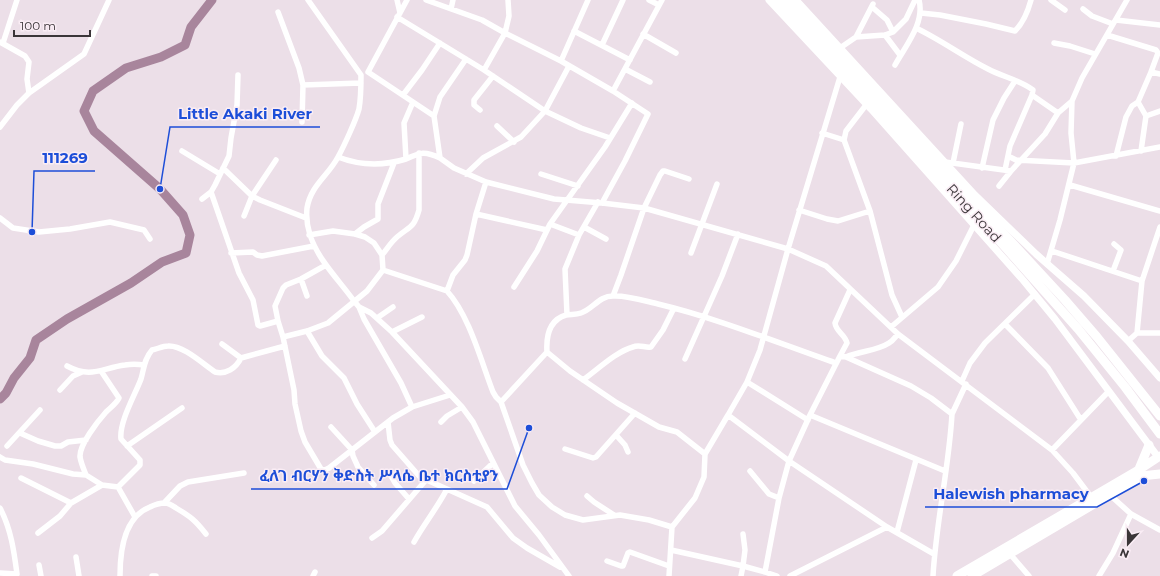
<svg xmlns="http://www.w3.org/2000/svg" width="1160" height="576" font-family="Montserrat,'Noto Sans Ethiopic',sans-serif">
<rect width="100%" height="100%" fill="#ecdfe8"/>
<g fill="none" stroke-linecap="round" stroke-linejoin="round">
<!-- river -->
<path stroke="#a8859c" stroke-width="9" d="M0 399 6 393 14 378 30 358 36 340 67 319 131 283 162 262 186 253 190 235 183 215 160 189 94 131 84 111 93 91 126 68 161 57 185 45 191 27 212 0"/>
<!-- minor -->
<path stroke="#fff" stroke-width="5.5" d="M308 0 361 75C361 86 361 98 359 109 356 120 344 146 338 157 328 176 311 185 307 208 306 218 307 226 310 235 318 260 339 280 354 301L359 307 371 313 392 332 462 407 473 422 515 506 539 535 569 576
M397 0 400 13
M407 0 368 72 434 116 440 158 454 168 486 182 554 199 602 203 644 208 788 249 760 350 747 382 728 415 789 461 779 498 765 572 777 576
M426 0 482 20 505 33 484 70 545 111 581 128 610 138
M508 0 509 16 505 33 561 61 613 91 648 114 625 161 602 203
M649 0 659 5
M1051 0 1065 10
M872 7 887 20 893 32
M451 9 453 0
M1083 9 1092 16 1113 24
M278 12 299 68 303 85 302 122
M921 13 940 15 986 24 1015 31C1023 23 1028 11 1031 0
M397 17 484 70
M1116 20 1160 25
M916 28C941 40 964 57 988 69 1003 77 1020 80 1033 90L1032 95 1010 146 1005 170
M574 31 630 60
M643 34 676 53
M885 35 900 55
M1107 35 1156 50 1158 53 1151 72 1160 74
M856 37 873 4
M0 42 25 56 29 62 27 79 29 93
M3 43 17 0
M1054 43 1070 46 1095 54
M602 45 623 0
M840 48 856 37 885 35 893 32 906 19 915 0
M561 61 588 0
M895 65C906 45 925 23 919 0
M625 69 650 82
M840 77 788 249 826 266 898 334 1052 450 1073 473 1091 497
M303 85 361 83
M613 91 662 0
M403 95 422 70 440 43
M1032 95 1058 113
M1138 102 1146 116 1141 151
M866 105 846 131 844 140 870 211 892 295 902 317
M480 110 474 105V100L493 76
M434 116 440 97 466 59
M1146 116 1160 111
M497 126 514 142
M0 127 17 105 29 93 84 54 109 0
M822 133 844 140
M182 151 220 174
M1008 156 1016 160 1074 163 1160 147
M1116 156 1126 117 1132 106 1138 102 1151 72
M338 157C361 166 383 166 406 159L404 123 413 102
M406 159C421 152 425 151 440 158
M945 162 1011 171 1045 134 1058 113 1072 101
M953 163 961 124
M223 168 252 196 260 200 306 218
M982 168 993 120 1004 98 1015 81
M466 174 483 158 521 137 545 111 569 66
M541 174 578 186
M486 182 476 214 547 230
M1070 185 1160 211
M999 186 1011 171
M211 192 239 273 253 300 258 325 260 326 278 321
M202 199 211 192 215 185 229 156 231 138 237 105 238 75
M799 210 827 219 838 221 870 211
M244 216 252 196 276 160
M0 218 13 228 39 232 70 229 110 222 144 230 150 239
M550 224 579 235
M584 227 606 239
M355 234 364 227 378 219V204L394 163
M309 235 333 231 355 234 365 237 374 243 382 255 383 270
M1052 251 1142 281
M231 253 253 252 257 255 262 256 314 246
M691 253 717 184
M382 255C387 249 391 242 397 237 410 226 414 228 419 210V153
M1047 264 1060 220 1074 163 1071 133 1072 101 1082 78 1127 0
M326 265 301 279 286 285 283 288 275 306 278 321 283 337 307 331 328 323 367 291 383 270 447 291 453 275 465 260 467 255 476 214
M1113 271 1121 250 1114 244
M301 279 307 296
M514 287 537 251 550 224 605 147 632 103
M447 291C469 315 481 361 493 392L496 397 501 402 547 352
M613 296 621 275 644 208 660 175 663 171H665L689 179
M359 307 364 319 401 383 412 407 450 395
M567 315 565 269 579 235 598 202
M377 318 393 307
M1005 324 1048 368 1081 420
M891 327 938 287 956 261 974 225
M307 331 322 356 344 378 357 404 375 432 393 418 412 407
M392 332 422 317
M1137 333H1160
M898 334C895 337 893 341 889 343 877 351 859 351 846 357L840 356 810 415 789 461 887 527 934 554
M283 337 294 390 295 404 301 431 305 442 321 469 325 470 329 468 375 432
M1128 341 1137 333 1142 281 1160 227
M222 344 241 358
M840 356 847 343C845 334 836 332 835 323L850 290
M846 357 911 386 931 398 952 414C949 468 936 522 933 576
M685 359 722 276 738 234
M67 366C91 379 102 368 125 365 131 364 137 364 144 365
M583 380C597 370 617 351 633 347 639 344 645 348 651 347L663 330 674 308
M962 381 970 363 985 343 1035 294
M747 382 808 420
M60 390 73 376 82 372
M501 402 523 465 532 483 539 495 552 507 565 515 583 520 620 515 649 520 672 527
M952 414 966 384
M810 415 945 471
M388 422 390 440 392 445 420 477 487 507 513 538 527 548 560 567
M441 422 447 416 462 407
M331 427 352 450 353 456 358 467 374 485
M20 433 38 441 55 446H61L68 442 86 440
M616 435 625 445 628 452
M7 446 40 410
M127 446 182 408
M565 449 593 458 596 457 635 413
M1052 450 1109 391
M705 454 728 415
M0 457 5 460 33 464 73 474 86 475 102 485 118 487 140 465V460L121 439C119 422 135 395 141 379 144 369 144 359 152 350 157 349 163 346 168 346 183 345 203 364 215 372 226 375 236 368 241 358L285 346
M750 471 769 494 779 498
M86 475C84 470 81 463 80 457 79 445 98 421 106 412 111 407 116 404 119 398L101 371
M391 476 395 483 409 499
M21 478 71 503
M474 481 493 463
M118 487 135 517
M1110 495 1131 514 1160 530
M587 496 594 502 614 515
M164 503 180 486 188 482 244 473
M0 508C11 529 14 551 17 574L0 573
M897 532 916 460
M38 533 60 516 71 503 102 485
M743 534 745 550 743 566 765 572
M372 538 382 531 426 480
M414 542C424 524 437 508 447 489
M671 550 743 566 741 576
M1010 554 1029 576
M76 557 79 576
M607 561 621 566H623L628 553 630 552 669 566
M39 565 41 576
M120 576C120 551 124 517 150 507 154 505 160 503 165 503 169 503 173 506 176 508 191 517 195 520 206 534
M152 576H156
M313 576 315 572
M669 576 672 527 695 498 704 477 705 454 677 432 659 427 617 403 570 371 547 352C546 336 549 320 566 315 571 314 576 315 581 313 593 309 599 296 613 296 626 295 645 301 658 304 717 318 778 343 836 363
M790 576 887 527
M1099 576 1113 553 1131 514"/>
<!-- tertiary -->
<path stroke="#fff" stroke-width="7" d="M769 0 871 109 1023 280 1055 319 1158 457
M796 0 975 195 1036 254 1084 296 1128 341 1160 378"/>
<!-- primary -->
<path stroke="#fff" stroke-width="9" d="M1139 469 1149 445
M1141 476 1160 474
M957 576 1137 471 1160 456
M972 576 1138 478"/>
<!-- trunk -->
<path stroke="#fff" stroke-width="9" d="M778 0 982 221 1078 329 1125 387 1160 434
M788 0 1065 300 1097 337 1160 416"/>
</g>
<g text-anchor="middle" stroke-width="3" stroke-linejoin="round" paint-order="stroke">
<!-- street labels -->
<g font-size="14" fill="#3a3538" stroke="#faedf5">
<text transform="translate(974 213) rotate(48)" y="5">Ring Road</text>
</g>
</g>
<!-- callouts -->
<path fill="none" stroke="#1d4ed8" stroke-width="1.5" d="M160 189L170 127H320M32 232L34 171H95M529 428L507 489H251M1144 481L1097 507H925"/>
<g fill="#1d4ed8" stroke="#faedf5" stroke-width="1.5">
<circle cx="160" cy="189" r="4"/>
<circle cx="32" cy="232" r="4"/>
<circle cx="529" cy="428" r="4"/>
<circle cx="1144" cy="481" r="4"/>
</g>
<g font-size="15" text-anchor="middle" font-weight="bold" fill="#1d4ed8" stroke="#faedf5" stroke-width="3" stroke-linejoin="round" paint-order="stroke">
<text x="245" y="119">Little Akaki River</text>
<text x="65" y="163">111269</text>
<text x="379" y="481">ፈለገ ብርሃን ቅድስት ሥላሴ ቤተ ክርስቲያን</text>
<text x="1011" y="499">Halewish pharmacy</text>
</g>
<!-- north arrow -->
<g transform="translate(1128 544) rotate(201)" stroke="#faedf5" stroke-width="3" paint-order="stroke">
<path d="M0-3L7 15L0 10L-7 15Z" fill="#3a3538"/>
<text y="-6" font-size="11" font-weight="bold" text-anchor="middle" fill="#3a3538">N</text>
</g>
<!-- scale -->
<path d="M14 30v6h76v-6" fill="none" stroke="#3a3538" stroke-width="2"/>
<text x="20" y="30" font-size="12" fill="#3a3538" stroke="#faedf5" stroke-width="3" paint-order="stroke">100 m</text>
</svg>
